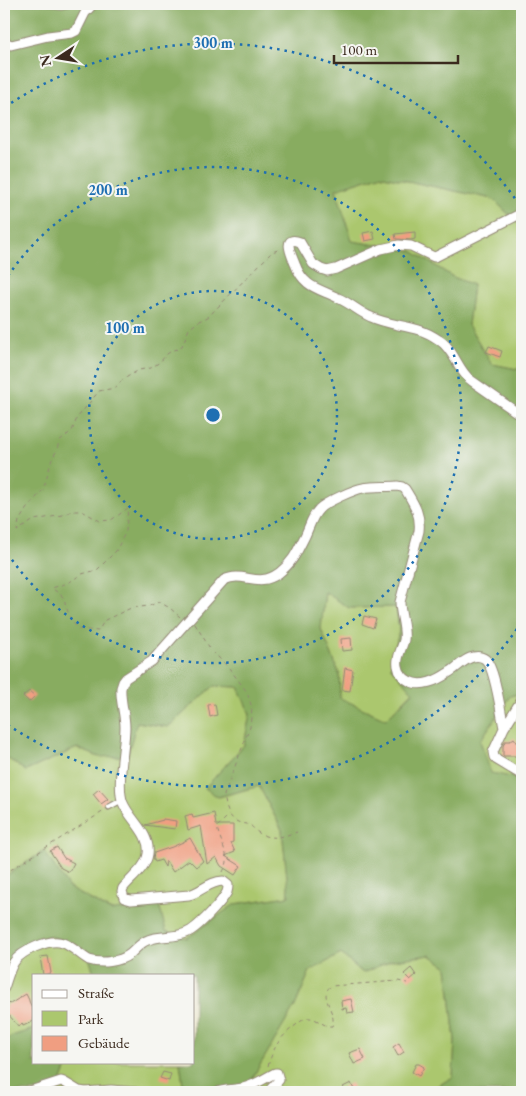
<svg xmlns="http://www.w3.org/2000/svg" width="526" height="1096" font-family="'EB Garamond',serif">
<rect width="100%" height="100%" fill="#f6f6f2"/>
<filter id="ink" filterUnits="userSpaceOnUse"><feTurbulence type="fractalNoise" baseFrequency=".02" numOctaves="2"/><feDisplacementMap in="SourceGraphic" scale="10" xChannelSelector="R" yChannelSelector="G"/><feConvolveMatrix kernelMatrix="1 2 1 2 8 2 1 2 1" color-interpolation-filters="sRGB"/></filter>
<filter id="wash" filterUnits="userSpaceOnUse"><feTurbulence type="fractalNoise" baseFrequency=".0096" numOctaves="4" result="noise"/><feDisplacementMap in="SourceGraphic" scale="20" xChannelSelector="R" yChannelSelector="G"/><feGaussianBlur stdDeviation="1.12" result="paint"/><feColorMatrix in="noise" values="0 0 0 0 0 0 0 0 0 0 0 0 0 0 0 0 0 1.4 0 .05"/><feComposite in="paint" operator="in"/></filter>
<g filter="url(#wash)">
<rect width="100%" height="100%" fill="#ebe6cc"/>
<!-- green -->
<path fill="#abc76e" stroke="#737846" d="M379 175 493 199 522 227V370L492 364 468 325 473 285 453 277 412 251 351 241 336 189Z
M325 591 349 608 397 607 399 631 391 667 413 691 386 719 339 698V673L321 629Z
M214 686 238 687 250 714 244 745 205 788 219 797 259 786 282 830 289 896 235 904 187 938 166 932 158 901 112 911 69 888 44 852 4 877V756L26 771 77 748 99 757 137 722 168 727Z
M522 693V779L491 774 480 741 510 696Z
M49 936 74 944 89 958 95 975H34V1029L12 1036 4 1041V977L21 950Z
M341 954 363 973 392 960 430 955 447 967 455 1040 453 1077 434 1088 433 1092H247L254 1075 295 1006 310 971Z
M69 1062H180L184 1092H57Z"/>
<!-- forest -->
<path fill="#88ac61" stroke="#626b40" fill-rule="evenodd" d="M4 4H522V227L493 199 379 175 336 189 352 241 412 251 453 277 473 285 468 325 492 364 522 370V394L519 400 522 406V693L510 696 480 741 491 773 522 779V1092H433L434 1088 453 1077 455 1040 447 967 430 955 392 960 363 973 341 954 310 971 295 1006 254 1075 247 1092H184L180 1062H194V975H95L89 958 74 944 49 936 21 950 4 977V877L44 851 69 888 111 911 158 901 166 931 187 938 235 904 289 896 282 830 259 786 218 797 205 788 244 745 250 714 238 687 214 686 168 727 137 722 127 756 99 757 77 748 26 771 4 756ZM325 592 349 608 396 607 399 631 391 667 413 692 386 719 340 698 339 673 321 629Z
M34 1029V1062H69L57 1092H4V1041L12 1036Z"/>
<g id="blocks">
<!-- building -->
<path fill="#f09e81" d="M373 231 375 239 365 241 363 233Z
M415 232V239L411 240 396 239 395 234Z
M489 346 502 351 500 357 486 352Z
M364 616 376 619 373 628 362 624Z
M351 638 352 650 342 651 341 639Z
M345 668 353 670 350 691 342 690Z
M29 691 35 696 29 702 23 696Z
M215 704 217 715 210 717 208 705Z
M514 738 517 742 522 756H503V746L505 741H510Z
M99 789 108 799 101 804 93 794Z
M214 813 216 825H233V842L231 843 235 852 225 856 241 866 235 875 221 866 216 857 207 864 201 826 188 830 185 816 192 814 193 818Z
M163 819 176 821 175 829 145 825 163 820Z
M190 838 203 861 196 867 189 860 173 872 166 861 165 867 161 860 155 862 153 858 154 853 172 847 183 842Z
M57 847 64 858 74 863 69 872 61 868 50 851Z
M48 956 51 973 43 975 40 957Z
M411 968 416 975 410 980 404 974Z
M26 994 29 1000V1001L34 1012V1021L23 1026 22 1023 19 1027 8 1014 4 1018V1009L9 1003 10 1004Z
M351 999 354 1012 347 1013 346 1008 342 1009 341 1001Z
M399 1043 404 1052 398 1056 393 1047Z
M360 1049 365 1059 354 1064 349 1053Z
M416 1064H419L424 1067 419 1076 412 1072Z
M163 1072 171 1074 169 1081 160 1078Z
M351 1083 355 1092H345L343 1087Z"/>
</g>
</g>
<g filter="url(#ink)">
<use href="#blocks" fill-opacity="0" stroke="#938875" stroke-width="1"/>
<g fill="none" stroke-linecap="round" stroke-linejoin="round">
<defs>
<path id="service" d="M109 807 122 800"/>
<path id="minor" d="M52 4 61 5 66 4
M4 40 7 43 11 45 48 36 72 33 76 31 85 13 93 4
M522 213 437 256 434 257 411 246 399 245 381 249 336 269 327 271 321 269 313 264 300 242C281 235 292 256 295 264 304 288 318 288 338 298 350 303 359 312 371 317 386 324 403 325 419 330 426 332 433 336 439 340 451 347 456 363 464 373 466 376 469 379 472 381L522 416
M522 699 504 728 493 752 494 757 497 760 522 775
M4 988C7 980 9 970 14 962 21 951 50 938 63 943 72 946 80 955 89 960 101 964 120 962 130 954 136 949 141 942 148 940 160 935 174 938 186 933 197 929 222 902 227 892 228 889 228 888 228 885L223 881C210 881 201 892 189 895L131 900 124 898 122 891 123 888C131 878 146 868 148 854 151 834 130 820 123 803 116 786 125 747 125 727 125 714 120 701 121 688L123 682 126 678 152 661 224 580C244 570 257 589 279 573 293 562 297 552 305 536 309 528 312 516 319 509 324 503 355 489 363 488 374 486 386 487 397 486L402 487 405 489C414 504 421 514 419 531L400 602C400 614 406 629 404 640 402 649 396 657 398 666 399 672 403 678 409 681 421 688 438 680 448 673 456 669 462 661 470 658 475 656 481 656 485 659 495 667 501 714 504 728
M27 1092 61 1081 64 1082 79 1091 85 1092 111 1090 136 1092
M217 1092C226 1089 236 1090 246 1087 257 1084 265 1078 275 1073H277L279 1080 268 1092"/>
</defs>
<!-- service casing -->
<use href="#service" stroke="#938875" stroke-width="7"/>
<!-- minor casing -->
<use href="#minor" stroke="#938875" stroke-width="11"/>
<!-- path -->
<path stroke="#938875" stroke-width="1" stroke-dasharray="4 4" stroke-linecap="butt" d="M180 617 170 608 159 602 149 606 131 608 105 620 98 631 78 629 70 618 63 597 52 588 68 583 82 574 97 570 116 551 126 531 128 508 120 514 111 520 100 521 82 511H72L63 515 34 520 17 531 19 521 27 508 43 490 52 459 57 450 59 441 72 431 77 418 99 391 115 388 122 380 139 370 151 368 160 362 167 354 173 350 178 349 182 346 189 329 199 321 208 317 272 252 281 249
M195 624 211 650 229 668 247 692 252 708 250 727 224 795C226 806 227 817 238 822 242 824 246 823 250 825 253 827 255 831 259 833 271 841 284 836 297 832
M223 872C224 869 227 865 227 861 228 855 218 835 217 827L229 815
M4 874 104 811
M268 1066C274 1046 280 1037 296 1025 300 1022 305 1017 310 1018 319 1019 323 1027 332 1026 338 1013 317 996 331 986L398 981 407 983"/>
<!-- service -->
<use href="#service" stroke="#fff" stroke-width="4.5"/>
<!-- minor -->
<use href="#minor" stroke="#fff" stroke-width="9"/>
</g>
</g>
<!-- distance rings -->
<g fill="none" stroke="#1f6fb2" stroke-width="2.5" stroke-dasharray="2.5 5">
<circle cx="213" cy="415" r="124"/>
<path d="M4 282A248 248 0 1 1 4 548"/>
<path d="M521 623A372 372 0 0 1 5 723M5 107A372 372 0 0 1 521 207"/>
</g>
<circle cx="213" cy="415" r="8" fill="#1f6fb2" stroke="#f6f6f2" stroke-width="2.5"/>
<g font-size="15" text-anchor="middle" font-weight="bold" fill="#1f6fb2" stroke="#f6f6f2" stroke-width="4" stroke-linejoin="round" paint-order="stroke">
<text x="213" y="48">300 m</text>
<text x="108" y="195">200 m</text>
<text x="125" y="333">100 m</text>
</g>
<!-- margin -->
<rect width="526" height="1096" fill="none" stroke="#f6f6f2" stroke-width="20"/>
<!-- legend -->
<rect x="32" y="974" width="162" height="90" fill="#f6f6f2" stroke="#aba49d"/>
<rect x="42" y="990" width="25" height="8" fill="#ffffff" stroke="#aba49d"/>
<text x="78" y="998" font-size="15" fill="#3b2a1e">Straße</text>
<rect x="42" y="1011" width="25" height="15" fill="#abc76e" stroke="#aba49d"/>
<text x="78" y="1024" font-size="15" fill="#3b2a1e">Park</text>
<rect x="42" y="1036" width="25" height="15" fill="#f09e81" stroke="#aba49d"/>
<text x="78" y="1048" font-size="15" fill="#3b2a1e">Gebäude</text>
<!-- north arrow -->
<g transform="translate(58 58) rotate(258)" stroke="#f6f6f2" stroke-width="4" paint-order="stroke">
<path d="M0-4L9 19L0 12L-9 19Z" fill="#3b2a1e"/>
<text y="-8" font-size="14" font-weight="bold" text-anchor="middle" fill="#3b2a1e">N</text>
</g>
<!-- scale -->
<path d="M334 55v8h124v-8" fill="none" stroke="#3b2a1e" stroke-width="2.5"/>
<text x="341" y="55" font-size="15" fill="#3b2a1e" stroke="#f6f6f2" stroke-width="4" paint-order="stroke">100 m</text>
</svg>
